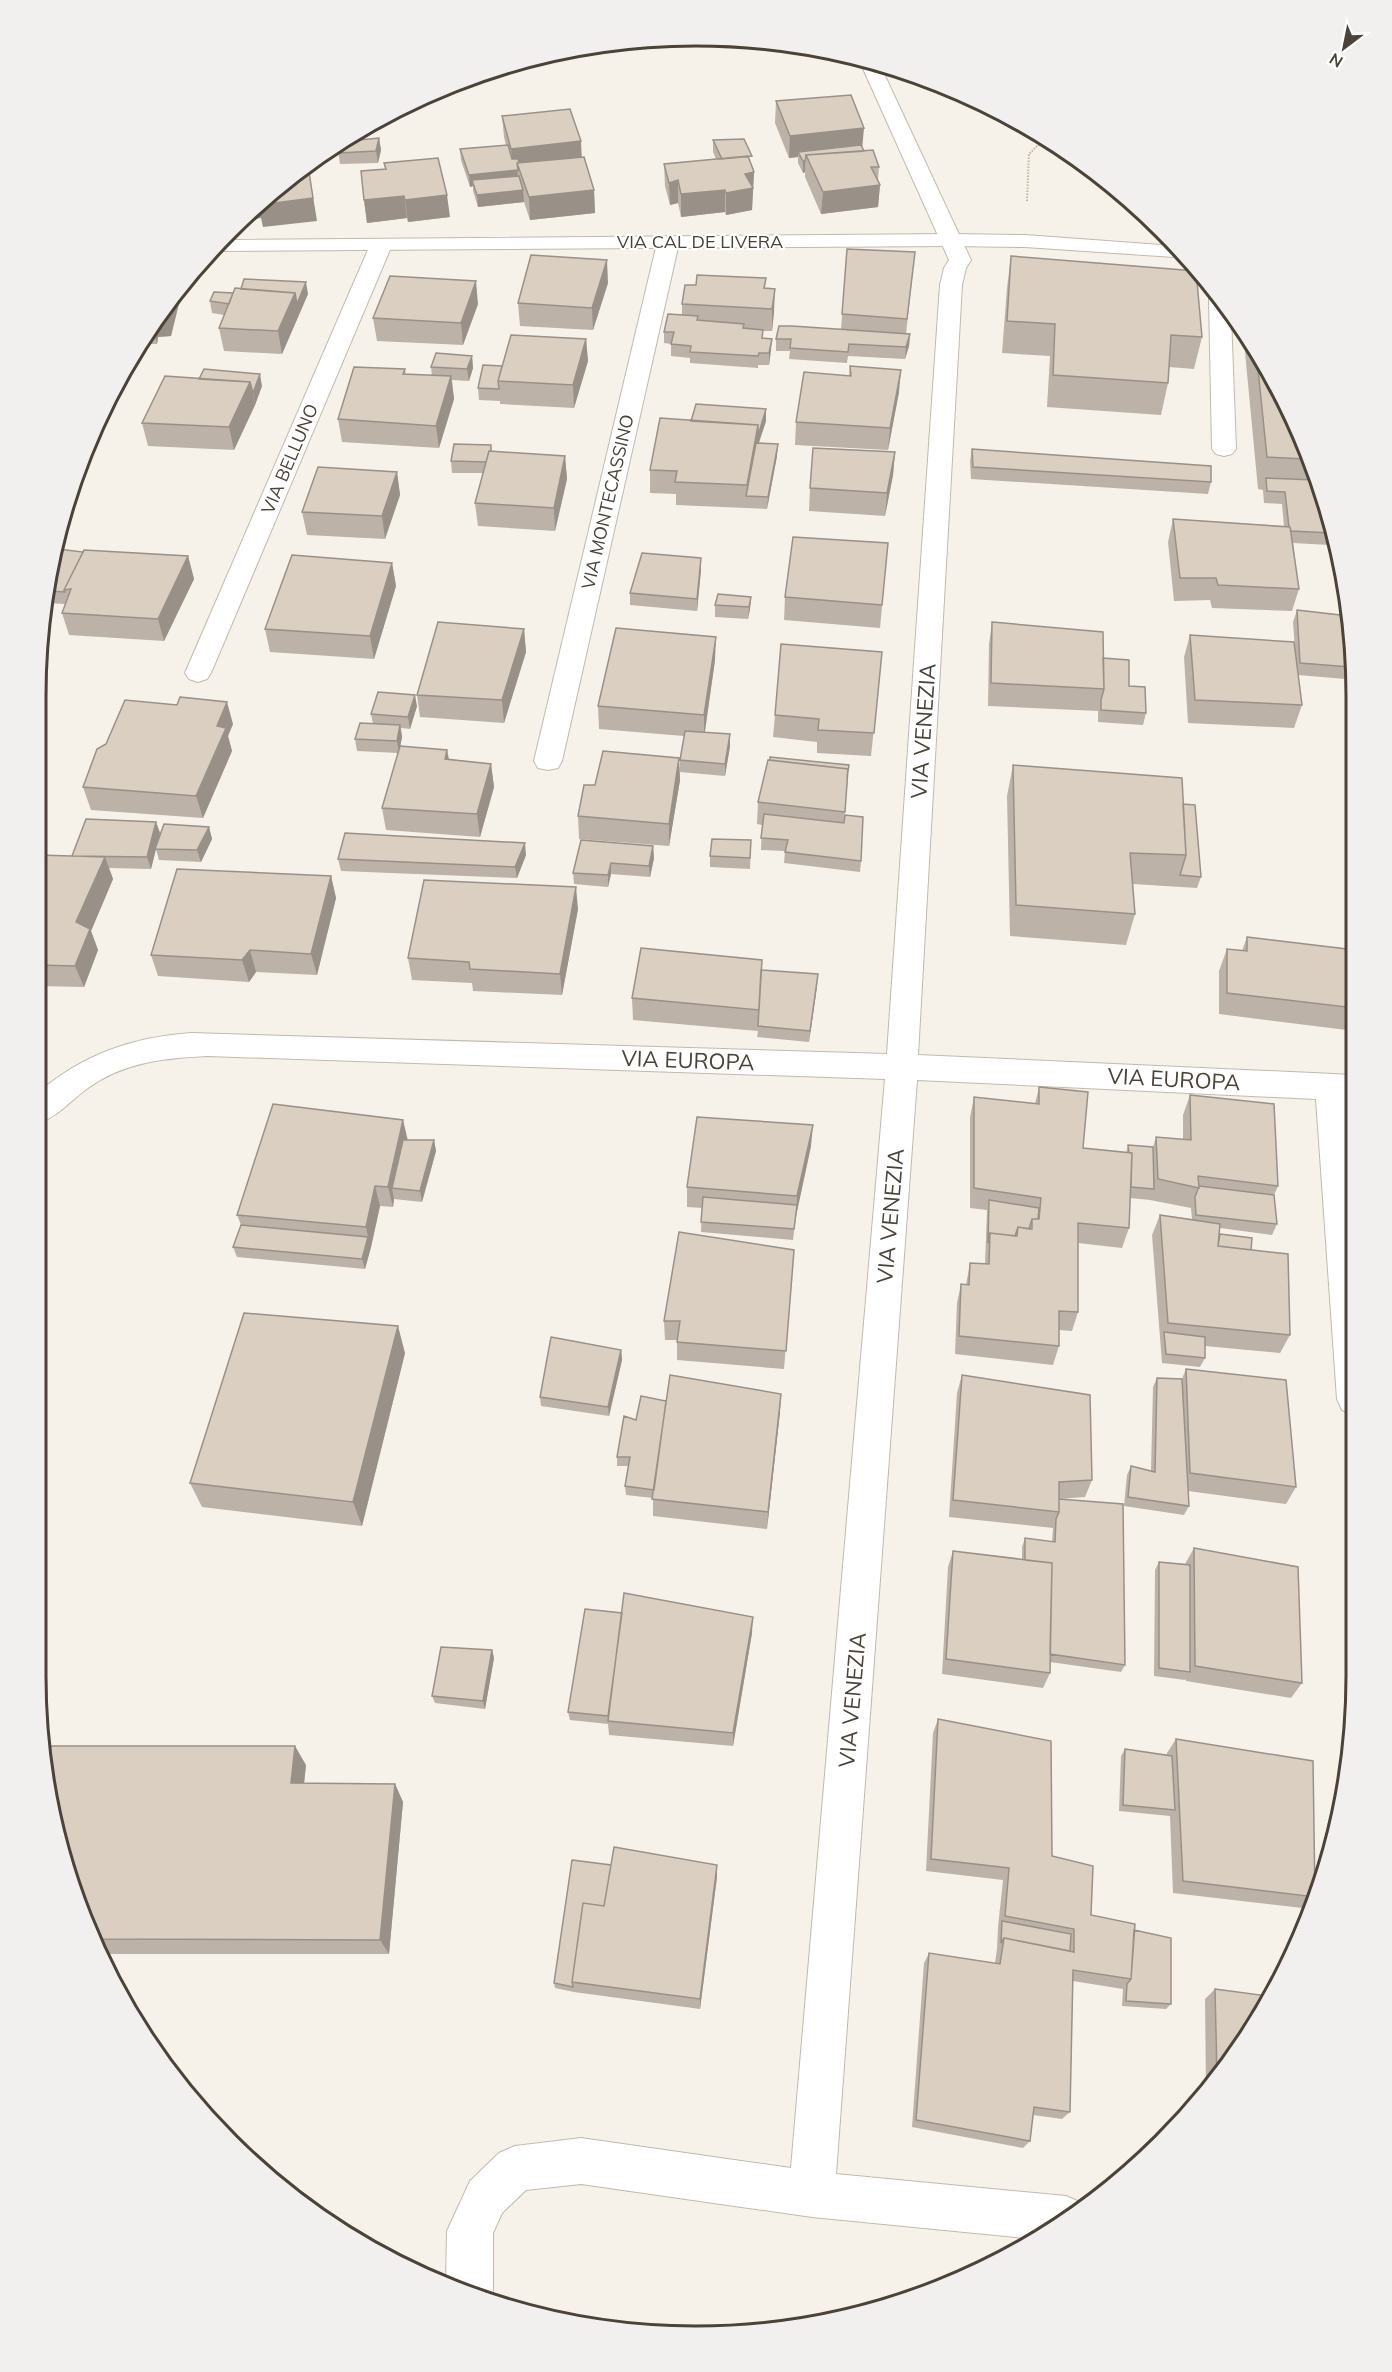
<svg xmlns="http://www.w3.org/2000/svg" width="1392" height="2372" font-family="Mulish,sans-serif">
<rect width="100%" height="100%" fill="#f6f2ea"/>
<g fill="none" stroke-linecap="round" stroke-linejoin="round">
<defs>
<path id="service" d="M1212 294H1216L1231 316 1236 449 1232 454 1224 456 1216 454 1212 449 1209 299Z"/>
<path id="minor" d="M861 60 880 65 971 260 966 268 962 285 918 1055 1355 1075V1101L1348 1100 1355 1179V1415L1342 1410 1337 1399 1316 1099 917 1080 836 2174 1066 2196 1082 2203 1084 2208 1035 2239 812 2217 581 2184 526 2190 502 2213 493 2233V2294L489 2302 446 2282 447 2231 470 2181 499 2153 515 2146 581 2138 791 2168 885 1079 208 1056C165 1058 124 1062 88 1088 72 1099 59 1116 39 1123V1092C84 1054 133 1037 191 1033L887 1054 940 285 944 268 949 260 860 62Z
M668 237 675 239 679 243 562 761 558 768 548 770 538 768 534 761 657 243 661 239Z
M381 239 388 241 392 245 211 673 207 679 198 682 189 679 185 673 370 245 374 241Z"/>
<path id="tertiary" d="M952 234 1025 235 1175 246 1189 258 1025 247 952 246 211 251 221 240Z"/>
</defs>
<!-- service casing -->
<use href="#service" stroke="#c2b9ac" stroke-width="2"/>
<!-- minor casing -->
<use href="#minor" stroke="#c2b9ac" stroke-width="2"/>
<!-- tertiary casing -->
<use href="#tertiary" stroke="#c2b9ac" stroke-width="2"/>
<!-- path -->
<path stroke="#c5b49d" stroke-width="2" stroke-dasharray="1.5 1.5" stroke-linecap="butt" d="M1027 201 1029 154 1038 145 1052 142"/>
<!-- service -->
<use href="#service" fill="#fff" fill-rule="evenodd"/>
<!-- minor -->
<use href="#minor" fill="#fff" fill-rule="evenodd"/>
<!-- tertiary -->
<use href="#tertiary" fill="#fff" fill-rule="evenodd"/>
</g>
<!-- wall -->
<path fill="#bcb2a7" d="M776 101 862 147 864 151 879 167 878 180 880 185 878 207 821 214 805 177V172L803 173 798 163V157L789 158 775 123Z
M502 116 581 141V157L594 190 595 213 530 220 524 202 478 207 473 191V186L470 187 461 160 460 149 506 145 504 137Z
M379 138 381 150 378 163 340 164 337 143Z
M713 140 752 165 754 172 752 210 726 215 725 212 681 217 678 203 670 205 665 186 664 164 716 159 713 152Z
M384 163 450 217 408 222 407 218 367 223 364 200 385 169Z
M847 249 915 252 906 334H910L909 346 905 359 848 356 847 363 789 359 790 351H776V339L841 329Z
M1011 256 1202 337 1194 369 1169 367 1168 383 1161 415 1047 407 1050 356 1002 353 1007 288Z
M766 278 765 288 774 312 772 331H763V338L771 350 769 365H758V368L690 363V358L671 356V344L664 343V332L682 315V304L696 285Z
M608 283 593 330 520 326 518 303Z
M181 288 182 291 171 336 158 337 157 344H140L147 329Z
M233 293 308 294 282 354 224 351 219 328 224 315 212 313 210 301Z
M478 304 463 345 377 341 373 318Z
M1243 331 1268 366 1332 521 1333 533 1329 545 1293 543 1299 589 1292 611 1212 608 1210 600 1174 601 1168 542 1173 519 1284 526 1282 504 1264 503 1263 490 1258 489Z
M586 339 588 361 574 408 500 404V401L479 400 478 388 502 366Z
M472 356 473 368 469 381 452 380 454 399 439 448 342 442 338 419 405 369 406 374 432 376 431 367Z
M850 366 899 392 888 450 795 445 796 422 849 375Z
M262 386 255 405 234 450 148 446 142 423Z
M766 409V421L759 443 777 456 767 509 676 505V494L650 493V470L691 421Z
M972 449 1211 482 1208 494 971 479 970 461Z
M492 451 565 456 567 479 555 531 478 526 475 503 483 473H452L451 461Z
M895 452 893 475 885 516 809 511 810 488Z
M397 472 400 495 385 539 307 535 302 512Z
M888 543 880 628 784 620 785 597Z
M58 549 83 552 188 556 194 579 164 641 69 635 62 613 65 604 47 603Z
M701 558V570L697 611 630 605V593Z
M392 563 396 586 374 659 270 652 265 629Z
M751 597 750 609 748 619 715 617V605Z
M1297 610 1350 667 1345 679 1298 675 1302 705 1294 728 1188 723 1184 657 1190 635 1295 649 1293 622Z
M992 622 1103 658 1129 686 1146 713 1143 725 1098 722V711L988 706 989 644Z
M524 629 526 652 504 723 420 717 417 695Z
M882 652 871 756 817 753V742L773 737 775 715Z
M715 660 705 732 730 746 725 776 680 772V760L684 736 599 729 598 706Z
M417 706 410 729 401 728 402 737 400 746 447 750 449 759 491 764 494 787 480 837 386 830 382 808 398 753 357 751 355 739 373 724 371 714Z
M233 724 228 736 232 751 203 818 91 810 83 787Z
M679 758 680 780 669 846 579 839 578 816Z
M1013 765 1183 804 1201 877 1197 888 1133 884 1135 914 1126 945 1010 936 1007 796Z
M848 777 844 822 861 861 860 872 784 863 785 851 761 850 762 825 757 824 758 802Z
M156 822 160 833 156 846 209 827 212 839 201 862 159 860 156 849 151 869 109 868 113 879 91 931 98 950 84 987 39 986 38 855 72 856Z
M751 840 750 869 710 867V856Z
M653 846 654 858 650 877 611 874 608 887 574 884 573 873Z
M526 855 517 878 341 871 338 859Z
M331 876 336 898 317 975 256 972 249 982 158 976 151 955Z
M578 909 562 995 473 991 472 983 412 980 408 958Z
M1247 937 1355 950V1031L1219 1014V971L1227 949 1242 951Z
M761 971 817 986 809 1042 757 1037 758 1031 633 1020 632 998Z
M1039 1087 1083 1148 1126 1153 1128 1145 1153 1147 1156 1137 1183 1139V1115L1190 1095 1278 1186 1274 1195 1277 1224 1272 1235 1220 1228V1234L1251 1250 1290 1335 1280 1353 1205 1346V1358L1200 1367 1162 1363 1152 1235 1160 1215 1192 1219 1191 1208 1150 1200 1130 1198 1129 1228 1122 1248 1078 1243V1312L1072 1331 1059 1330V1346L1053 1365 955 1354 957 1303 961 1284 966 1285 970 1263 985 1264 987 1210 970 1208V1117L974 1097 1035 1104Z
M403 1120 407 1140H434L436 1151 422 1202 394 1199 393 1207 380 1206 371 1247 365 1269 237 1257 233 1247 241 1225 237 1215Z
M811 1146 796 1216 793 1240 701 1232 702 1208 687 1207V1187Z
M794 1250 784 1369 677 1360V1340H665L664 1321Z
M621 1350 622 1360 609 1416 541 1406 540 1397Z
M405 1353 362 1526 202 1507 190 1483Z
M1186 1369 1296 1487 1286 1504 1188 1491 1189 1506 1184 1515 1124 1506 1127 1475 1131 1466 1151 1471 1153 1387 1157 1378 1182 1379Z
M962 1375 1092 1480 1085 1497 1059 1499 1125 1665 1121 1672 1050 1662V1673L1043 1688 942 1674 948 1567 953 1551 1022 1559V1547L1025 1538 1052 1542 1053 1528 949 1517 957 1393Z
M666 1401 780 1412 767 1529 653 1516V1498L626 1495 625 1486 629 1466H617V1457L636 1420Z
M1194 1548 1302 1683 1291 1698 1186 1681V1679L1185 1680 1154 1676 1155 1570 1159 1562 1185 1564Z
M752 1633 733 1746 609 1735 608 1724 570 1720 568 1712Z
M492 1650 494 1658 485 1709 435 1703 432 1696Z
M938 1719 1052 1856 1091 1915 1134 1930 1171 2004 1166 2009 1122 2006 1123 1989 1073 1981 1070 2112 1062 2119 1033 2115 1030 2141 1023 2148 912 2127 924 1963 929 1953 995 1963 997 1949 998 1927 1003 1880 926 1871 933 1733Z
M1176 1739 1315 1897 1302 1908 1173 1893 1170 1816 1119 1811 1121 1756 1125 1749 1167 1755V1753Z
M306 1765 304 1783 395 1784 403 1802 389 1954H98L71 1888Z
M717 1877 700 2009 574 1992 555 1988 554 1983Z
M1215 1989 1245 2043 1206 2089 1205 1999Z"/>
<!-- shaded-wall -->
<path fill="#999188" d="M864 128 862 150 798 152V157L789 158 790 136Z
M379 138 381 150 378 163 376 151Z
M581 141 582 163H517L518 181 472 180 473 186 470 187 469 175 513 170 511 149Z
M803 161H805V172L803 173Z
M308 165 317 221 263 227 261 218 239 221Z
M754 172 752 210 726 215V193L745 174Z
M678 180V203L670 205 669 183Z
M880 185 878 207 821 214 823 192Z
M523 190 524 202 478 207 477 195Z
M594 190 595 213 530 220 529 197Z
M725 190V212L681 217V194Z
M447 195 450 217 408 222 405 200Z
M404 196 407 218 367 223 364 200Z
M607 260 608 283 593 330 592 308Z
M476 281 478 304 463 345 461 323Z
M306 282 308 294 282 354 278 331 295 293Z
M181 288 182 291 171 336 158 337 157 344 152 324Z
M775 289 774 312 772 331V309Z
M910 334 909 346 905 359 906 347Z
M586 339 588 361 574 408 573 385Z
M772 339 771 350 769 365V353Z
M472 356 473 368 469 381 467 369Z
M901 370 899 392 888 450 890 428Z
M260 374 262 386 255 405 253 393Z
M451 376 454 399 439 448 436 426Z
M250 382 255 405 234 450 229 427Z
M766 409V421L757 448 746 496 747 485 758 425Z
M778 444 777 456 767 509 768 497Z
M895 452 893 475 885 516 887 493Z
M565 456 567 479 555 531 554 508Z
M397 472 400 495 385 539 382 516Z
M188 556 194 579 164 641 158 619Z
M701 558V570L697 611V599Z
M392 563 396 586 374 659 370 636Z
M751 597 750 609 748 619 749 607Z
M524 629 526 652 504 723 502 700Z
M716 637 715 660 704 737V715Z
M415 695 417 706 410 729 408 717Z
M227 702 233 724 228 736 232 751 203 818 196 796 217 726Z
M400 725 402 737 399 753 397 741Z
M730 734V746L725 776V764Z
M447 750 451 773 445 759Z
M679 758 680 780 669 846V824Z
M491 764 494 787 480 837 477 814Z
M156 822 160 833 151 869 147 857Z
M209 827 212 839 201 862 197 850Z
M525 843 526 855 517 878 515 867Z
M653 846 654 858 650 877 649 866Z
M105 857 113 879 91 931 98 950 84 987 75 966 76 922Z
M611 863V874L608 887V875Z
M331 876 336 898 317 975 311 954Z
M576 887 578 909 562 995 560 974Z
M250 950 256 972 249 982 242 960Z
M818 974 817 986 809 1042 810 1031Z
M403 1120 408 1141 392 1188 394 1199 393 1207 388 1187Z
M813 1125 811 1146 796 1216 797 1196Z
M434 1140 436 1151 422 1202 420 1191Z
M375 1186 380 1206 371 1247 365 1269 362 1259 368 1237 366 1227Z
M398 1326 405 1353 362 1526 353 1502Z
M621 1350 622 1360 609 1416 608 1407Z
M781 1394 780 1412 767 1529 768 1512Z
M753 1617 752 1633 733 1746V1733Z
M492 1650 494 1658 485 1709 483 1701Z
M295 1746 306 1765 302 1802 291 1783Z
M395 1784 403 1802 389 1954 380 1940Z
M717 1865V1877L700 2009V1999Z"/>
<!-- building -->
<path fill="#dbcfc2" stroke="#999188" stroke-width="1.5" d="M851 95 864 128 790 136 776 101Z
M570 109 581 141 511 149 502 116Z
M379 138 376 151 338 153 337 143 338 142Z
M744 139 752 156 722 159 713 140Z
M508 145 512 159H518L519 163H517L518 170 469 175 460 149Z
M861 145 864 151 806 155 805 161H803L798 152Z
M873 150 879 167H871L880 185 823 192 806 155Z
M748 156 754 172 745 174 753 188 726 193 725 190 681 194 678 180 669 183 664 164Z
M584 157 594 190 529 197 517 163Z
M438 158 447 195 405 200 404 196 364 200 361 171 386 169 384 163Z
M308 165 313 198 259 205Z
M519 176 523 190 477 195 472 180Z
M847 249 915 252 907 319 842 314Z
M531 255 607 260 592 308 518 303Z
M1011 256 1196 271 1202 337 1171 335 1168 383 1053 375 1055 324 1007 321Z
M697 275 766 278 764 288 775 289 772 309 682 304 685 285H696Z
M390 276 476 281 461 323 373 318Z
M244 279 306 282 297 304 295 293 241 289Z
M235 288 295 293 278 331 219 328Z
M214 292 233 293 229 304 210 301Z
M167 305 165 313 160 314Z
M668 314 698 316 697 320 744 324 743 328 763 330 762 338 772 339 769 353H759L758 356 690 352 691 346 671 344 674 332H664Z
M779 326H792L910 334 906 347 849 344 848 352 790 348 791 339H776Z
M511 335 586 339 573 385 498 381Z
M1256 350 1268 366 1306 459 1267 457Z
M436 353 472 356 467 369 431 367Z
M483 365 502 366 498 381 499 389 478 388Z
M850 366 901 370 890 428 796 422 804 372 851 376Z
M354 367 405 369 403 374 451 376 436 426 338 419Z
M204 369 260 374 253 393 250 382 199 379Z
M165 376 250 382 229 427 142 423Z
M696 404 766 409 758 436V425L691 421Z
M660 418 758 425 747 485 675 482 677 471 650 470Z
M756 443 778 444 768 497 746 496Z
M454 444 491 445V451H489L486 462 451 461Z
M813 448 895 452 887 493 810 488Z
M972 449 1211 466V482L973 467Z
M489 451 565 456 554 508 475 503Z
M318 467 397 472 382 516 302 512Z
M1266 478 1315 480 1332 521 1333 533 1291 531 1290 527H1289L1285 492 1267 491Z
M1173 519 1290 527 1299 589 1218 585 1216 578H1180Z
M793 537 888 543 882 605 785 597Z
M58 549 83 552 64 590 65 592 50 591Z
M84 550 188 556 158 619 62 613 71 589 64 590Z
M642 553 701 558 697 599 630 593Z
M292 555 392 563 370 636 265 629Z
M718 594 751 597 749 607 715 605Z
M1297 610 1340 615 1350 667 1300 663Z
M438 622 524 629 502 700 417 695Z
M992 622 1103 632 1104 689 991 683Z
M616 628 716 637 704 715 598 706Z
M1190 635 1294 642 1302 705 1195 700Z
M781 644 882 652 874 733 818 730 819 719 775 715Z
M1103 658 1129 660V686L1145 687 1146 713 1101 710V700L1104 689Z
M378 692 415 695 408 717 371 714Z
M180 697 227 702 217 726 226 728 196 796 83 787 97 749 106 744 125 700 177 705Z
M360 723 400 725 397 741 355 739Z
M685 731 730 734 725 764 680 760Z
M400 746 447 750 445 759 491 764 477 814 382 808Z
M603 751 679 758 669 824 578 816 584 785H595Z
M770 757 849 765 847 778 848 769 770 760Z
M768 760 848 769 845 812 758 802Z
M1013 765 1182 778 1186 855 1130 853 1135 914 1016 905Z
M1183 804 1195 805 1201 877 1180 875 1186 855Z
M764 814 844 823 845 815 863 817 861 861 785 852 788 840 761 838Z
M86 819 156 822 147 857 72 856Z
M164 824 209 827 197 850 155 849Z
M345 833 525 843 515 867 338 859Z
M712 839 751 840 750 858 710 856Z
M581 840 653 846 649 866 611 863 608 875 573 873Z
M38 855 105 857 76 922 90 929 75 966 39 965Z
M177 869 331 876 311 954 250 950 242 960 151 955Z
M424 880 576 887 560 974 470 969 469 962 408 958Z
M1247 937 1355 950V1008L1227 993V949L1247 951Z
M641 948 762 960 759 1010 632 998Z
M761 970 818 974 810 1031 758 1026Z
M1039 1087 1088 1092 1083 1148 1132 1153 1129 1228 1078 1223V1312L1059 1311V1346L959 1336 961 1284 969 1285 970 1263 989 1264 990 1233 1017 1236 1018 1227 1032 1229V1219H1039L1041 1198 974 1188V1097L1039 1104Z
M1190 1095 1274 1104 1278 1186 1198 1176 1199 1188 1158 1179 1156 1137 1191 1140Z
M273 1104 403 1120 388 1187 375 1186 366 1227 237 1215Z
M697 1117 813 1125 797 1196 687 1187Z
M403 1140H434L420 1191 392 1188Z
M1128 1145 1153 1147 1154 1189 1131 1187 1132 1153H1129Z
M1199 1186 1274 1195 1277 1224 1196 1215 1195 1197Z
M703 1197 797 1205 794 1229 701 1222Z
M989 1200 1039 1208 1038 1219H1032L1029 1229 1018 1227 1015 1236 990 1233 988 1243Z
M1160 1215 1220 1224 1218 1246 1288 1254 1290 1335 1168 1323Z
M241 1225 368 1237 362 1259 233 1247Z
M679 1232 794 1250 786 1351 677 1342 680 1321H664Z
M1220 1234 1252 1238 1251 1250 1218 1246Z
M244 1313 398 1326 353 1502 190 1483Z
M1164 1332 1205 1337V1358L1166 1354Z
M551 1337 621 1350 608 1407 540 1397Z
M1186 1369 1286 1380 1296 1487 1190 1473Z
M670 1375 781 1394 768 1512 652 1499Z
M962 1375 1090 1395 1092 1480 1059 1482V1512L953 1500Z
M1157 1378 1182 1379 1189 1506 1128 1497 1131 1466 1155 1472Z
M641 1396 666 1401 654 1490 625 1486 630 1457H617L624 1416 636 1420Z
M1059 1499 1123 1504 1125 1665 1050 1654 1052 1563 1025 1560V1538L1055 1542 1056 1519 1059 1512Z
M1194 1548 1298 1567 1302 1683 1195 1666Z
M953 1551 1052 1563 1050 1673 946 1659Z
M1159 1562 1190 1565V1672L1159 1668Z
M624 1593 753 1617 733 1733 608 1721Z
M585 1609 622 1613 608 1716 568 1712Z
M441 1647 492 1650 483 1701 432 1696Z
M938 1719 1051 1741 1052 1856 1093 1866 1091 1915 1135 1924 1131 1979 1073 1970 1070 2112 1034 2107 1030 2141 916 2120 929 1953 1000 1964 1004 1938 1074 1952V1929L1005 1916 1009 1868 931 1859Z
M1176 1739 1313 1761 1315 1897 1183 1881Z
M42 1746H295L291 1783 395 1784 380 1940 92 1939 71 1888 42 1762Z
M1125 1749 1172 1756 1175 1810 1123 1805Z
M614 1847 717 1865 700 1999 572 1982 583 1903 604 1906Z
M572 1860 611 1865 604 1906 583 1903 572 1982 573 1987 554 1983Z
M1002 1921 1071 1934 1070 1951 1004 1938 1001 1943Z
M1134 1930 1171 1938V2004L1126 2001 1127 1984 1131 1979Z
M1215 1989 1268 1996 1245 2043 1217 2076Z"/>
<g text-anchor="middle" stroke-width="4.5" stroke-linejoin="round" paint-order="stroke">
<!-- far-street labels -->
<g font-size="18" fill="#4b4238" stroke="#fff">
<text x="700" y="248">VIA CAL DE LIVERA</text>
<text transform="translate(290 459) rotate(-67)" y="6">VIA BELLUNO</text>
<text transform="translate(608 502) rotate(-77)" y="6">VIA MONTECASSINO</text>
</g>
<!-- street labels -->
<g font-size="22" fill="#4b4238" stroke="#fff">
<text transform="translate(923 731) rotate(-86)" y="8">VIA VENEZIA</text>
<text transform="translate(688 1060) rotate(2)" y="8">VIA EUROPA</text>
<text transform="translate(1174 1079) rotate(3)" y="8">VIA EUROPA</text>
<text transform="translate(890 1216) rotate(-85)" y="8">VIA VENEZIA</text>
<text transform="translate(852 1700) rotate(-85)" y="8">VIA VENEZIA</text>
</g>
</g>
<!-- crop -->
<path d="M0 0H1392V2372H0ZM696 46H696A650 650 0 0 1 1346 696V1676A650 650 0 0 1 696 2326H696A650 650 0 0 1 46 1676V696A650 650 0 0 1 696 46Z" fill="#f1f0ef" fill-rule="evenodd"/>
<path fill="none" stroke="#4b4238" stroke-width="3" d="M696 46H696A650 650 0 0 1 1346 696V1676A650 650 0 0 1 696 2326H696A650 650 0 0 1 46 1676V696A650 650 0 0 1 696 46Z"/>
<!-- north arrow -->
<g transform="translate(1344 48) rotate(212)" stroke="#ffffff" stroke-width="4.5" paint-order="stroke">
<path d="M0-4.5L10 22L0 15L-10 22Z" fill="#4b4238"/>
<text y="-9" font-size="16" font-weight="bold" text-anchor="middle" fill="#4b4238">N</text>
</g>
</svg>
